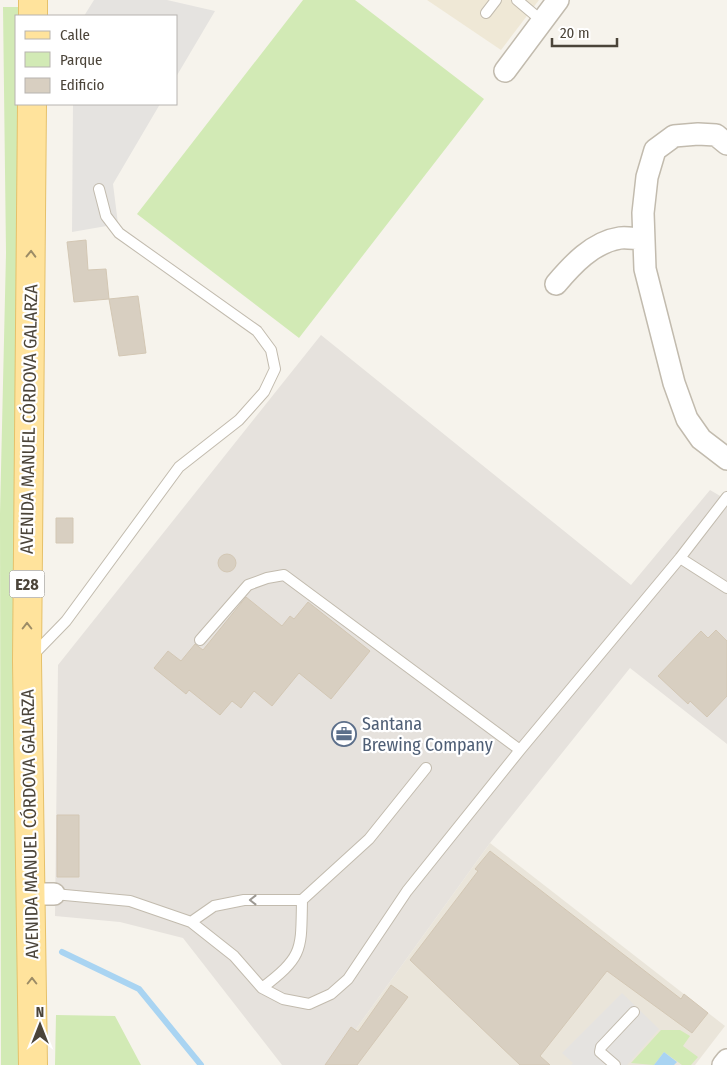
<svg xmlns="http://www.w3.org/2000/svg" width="727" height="1065" font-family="'Fira Sans Condensed',sans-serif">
<rect width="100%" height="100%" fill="#f6f3ec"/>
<!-- residential -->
<path fill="#eae5da" d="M490 843 725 1026 695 1065H330Z"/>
<!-- industrial -->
<path fill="#e6e2dd" d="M321 335 631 585 710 490 727 500V744L630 668 490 843 330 1065H282L183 938 120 922 55 916 58 665Z"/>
<!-- education -->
<path fill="#efe8d6" d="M427 0H539L501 50Z"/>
<!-- green -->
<path fill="#d2eab5" d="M303 0H355L484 99 299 338 137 214Z
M3 7H23V16H16V104H23L14 659 16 839 21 1011 18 1065H1L0 514 6 253Z
M56 1015 115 1016 141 1065H55Z
M661 1030H680L690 1036 683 1046 698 1057 691 1065H682L664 1052 654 1065 631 1063Z"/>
<!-- parking -->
<path fill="#e5e3e0" d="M94 0H167L215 11 176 77V16H84Z
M73 104H160L113 184 118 224 72 232Z
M622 993 659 1029 627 1065H571L573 1063 562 1053Z"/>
<!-- water -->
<path fill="#a9d4f2" d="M664 1052 677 1062 674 1065H654Z"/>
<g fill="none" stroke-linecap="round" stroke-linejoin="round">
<!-- stream -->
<path stroke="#a9d4f2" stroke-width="6" d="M62 952 139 989 201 1065"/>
</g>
<!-- building -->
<path fill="#d8cfc1" stroke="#d3c7b4" d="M86 240 88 270 106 269 109 299 74 302 67 242Z
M138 296 146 353 119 356 109 299Z
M56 518H73V543H56Z
M218 563a9 9 0 1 1 18 0a9 9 0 1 1-18 0Z
M246 597 282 626 290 616 294 619 308 602 370 651 331 699 299 673 272 706 254 691 241 708 232 701 220 715 189 690 186 694 154 668 168 651 181 661 195 644 203 650Z
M716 630 727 641V696L707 717 690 701 688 704 658 676 701 631 708 638Z
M57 815H79V877H57Z
M490 851 681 999 684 994 708 1013 692 1033 607 971 540 1056 550 1065H520L410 960 478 871 475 869Z
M391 985 408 997 357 1065H325L351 1027 358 1032Z"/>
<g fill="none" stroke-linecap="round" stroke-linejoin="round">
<defs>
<path id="service" d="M517 0 542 21
M486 13 496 0
M680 558 727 588
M200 640 248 585 267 578 284 575 520 750
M31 657 66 621 179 467 239 420 264 392 275 369 271 350 257 331 119 233 106 216 99 189
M54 894 130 901 191 922 234 956 262 988 283 999 309 1004 331 994 348 979 407 891 520 750 680 558 727 497
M191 922 214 906 244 900H302L369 839 426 768
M262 988C304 956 301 950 302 900
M615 1065 600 1052 601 1047 634 1012"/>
<path id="minor" d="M505 71 558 0
M727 144 716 135 698 134 674 136 655 150 647 177 643 213 645 269 674 383 687 419 701 439 727 459
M556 284C572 265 593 242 620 238 627 237 636 239 643 239
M32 894H54
M723 1065 727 1060"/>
<path id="primary" d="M33 16V0
M32 104 27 661 33 1065"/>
</defs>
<!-- service casing -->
<use href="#service" stroke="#c2bbae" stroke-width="12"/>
<!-- minor casing -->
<use href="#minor" stroke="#c2bbae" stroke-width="24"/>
<!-- primary casing -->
<use href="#primary" stroke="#e6c16a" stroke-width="30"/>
<!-- service -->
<use href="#service" stroke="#fff" stroke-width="10"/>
<!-- minor -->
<use href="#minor" stroke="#fff" stroke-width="21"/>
<!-- primary -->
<use href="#primary" stroke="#ffe39c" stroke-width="28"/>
</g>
<!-- one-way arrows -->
<defs><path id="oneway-chevron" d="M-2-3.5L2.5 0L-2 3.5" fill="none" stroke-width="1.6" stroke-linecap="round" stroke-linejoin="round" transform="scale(1.25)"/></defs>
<g stroke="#9c8c66">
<use href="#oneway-chevron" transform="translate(31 254) rotate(-89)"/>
<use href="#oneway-chevron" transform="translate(27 626) rotate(-90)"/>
<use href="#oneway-chevron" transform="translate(32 981) rotate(-90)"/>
</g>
<use stroke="#9c9892" href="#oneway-chevron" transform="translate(253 900) rotate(180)"/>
<!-- icons -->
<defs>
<symbol id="office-ring" viewBox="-11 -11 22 22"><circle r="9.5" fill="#fff" stroke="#5c6f8a" stroke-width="1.5"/><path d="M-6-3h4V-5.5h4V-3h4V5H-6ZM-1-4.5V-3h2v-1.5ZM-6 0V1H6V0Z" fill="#5c6f8a"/></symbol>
</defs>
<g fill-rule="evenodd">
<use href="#office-ring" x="330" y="720" width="28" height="28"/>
</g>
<g text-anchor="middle" stroke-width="4.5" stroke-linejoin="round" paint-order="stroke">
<!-- shield labels -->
<rect fill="#fff" stroke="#817c74" stroke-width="1" x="9.5" y="570.5" width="35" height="27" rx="4"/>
<g font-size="16" font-weight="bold" fill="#4b4439">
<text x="27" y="590">E28</text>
</g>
<!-- street labels -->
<g font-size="18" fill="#4b4439" stroke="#fff">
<text transform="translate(29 419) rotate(-89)" y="6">AVENIDA MANUEL CÓRDOVA GALARZA</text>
<text transform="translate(30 824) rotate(-91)" y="6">AVENIDA MANUEL CÓRDOVA GALARZA</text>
</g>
<!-- service labels -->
<g font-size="18" fill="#4e5e75" stroke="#fff" text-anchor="start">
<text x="362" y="730">Santana<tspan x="362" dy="21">Brewing Company</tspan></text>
</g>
</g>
<!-- legend -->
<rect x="15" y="15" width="162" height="90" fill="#ffffff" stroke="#b7b4b0"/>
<rect x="25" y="31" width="25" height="8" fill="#ffe39c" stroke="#b7b4b0"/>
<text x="60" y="40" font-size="15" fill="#4b4439">Calle</text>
<rect x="25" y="52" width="25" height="15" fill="#d2eab5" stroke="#b7b4b0"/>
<text x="60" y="65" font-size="15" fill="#4b4439">Parque</text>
<rect x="25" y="78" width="25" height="15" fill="#d8cfc1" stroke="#b7b4b0"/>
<text x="60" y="90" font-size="15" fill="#4b4439">Edificio</text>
<!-- north arrow -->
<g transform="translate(40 1025)" stroke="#ffffff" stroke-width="4" paint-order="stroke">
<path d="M0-4L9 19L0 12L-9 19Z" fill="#4b4439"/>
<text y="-8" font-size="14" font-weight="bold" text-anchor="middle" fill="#4b4439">N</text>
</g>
<!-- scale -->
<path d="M552 38v8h65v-8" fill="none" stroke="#4b4439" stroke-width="2.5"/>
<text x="560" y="38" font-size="15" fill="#4b4439" stroke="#ffffff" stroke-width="4" paint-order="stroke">20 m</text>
</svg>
